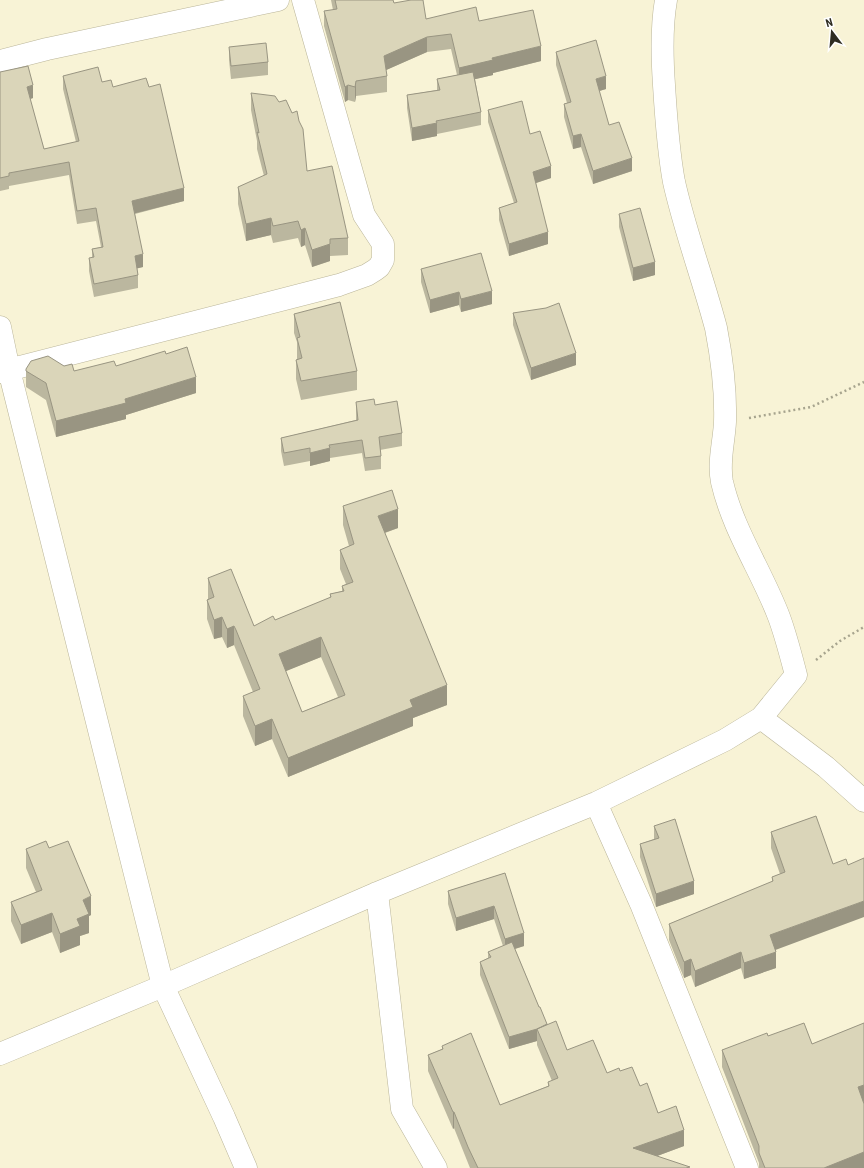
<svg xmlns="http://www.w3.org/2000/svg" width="864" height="1168" font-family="'Roboto Condensed',sans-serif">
<rect width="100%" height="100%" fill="#f8f3d6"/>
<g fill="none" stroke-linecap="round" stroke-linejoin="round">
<defs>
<path id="street" d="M666 0C661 28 662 56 664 85 666 117 668 150 674 182 685 231 703 279 716 328 722 359 726 390 725 422 724 442 718 462 722 482 733 530 762 572 779 617 786 636 791 656 796 675L761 718 826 767 864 801
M0 61 47 49 278 0
M0 327 9 370 163 986 224 1117 246 1168
M0 372 339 285 367 275 375 270 379 267 383 260V244L364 215 303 0
M596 803 641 904 747 1168
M377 893 402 1109 436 1168
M0 1054 163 986 377 893 596 803 725 740 761 718"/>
</defs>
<!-- street casing -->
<use href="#street" stroke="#bab599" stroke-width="23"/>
<!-- path -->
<path stroke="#a7a48e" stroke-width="2.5" stroke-dasharray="2 3" stroke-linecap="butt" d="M749 418 811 407 864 382
M816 660 840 641 864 627"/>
<!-- street -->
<use href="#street" stroke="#fff" stroke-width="22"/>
</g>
<!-- wall -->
<path fill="#bbb79f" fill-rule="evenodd" d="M331 0H393L394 3 426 19 479 21 541 61 493 73V75L475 79 481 112V125L437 134V136L412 141 407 108V95L437 90V79L457 75 451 49 427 52 386 70 387 76V92L356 96 355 102 348 100 345 102 324 26V11L333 10Z
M229 47 268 62V75L231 79 229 60Z
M556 52 606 89 599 91 609 125 632 171 593 184 581 147 573 149 564 117V104L567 103 556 65Z
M0 72 33 98 30 99 44 149 76 142 63 89V76L102 82 113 87H149L184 201 135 214 143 267 137 268 138 275V288L94 297 89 271V258H92V249L101 247 96 221 77 224 69 175 9 186V189L0 191Z
M251 93 307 171 348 238V255L330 256V261L312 267 305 245 301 247 298 238 273 243 271 235 246 241 238 204V187L264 176 257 149V141L251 110Z
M488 110 530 134 551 178 536 183 548 244 509 256 499 220V208L514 203 488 122Z
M619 214 655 275 633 281 619 227Z
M421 269 492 304 461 312 459 305 430 313 421 282Z
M513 313 576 365 531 380 513 325Z
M294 314 357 371V390L301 400 296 379V360L297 359V342L294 333Z
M166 354 196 393 126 415V419L56 437 46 400 26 387V369L64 366 74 371 116 366Z
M356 402 375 405 402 433V446L380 450 381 456V469L365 471 362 453 330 458V461L310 466V461L284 466 281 451V438L356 420Z
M343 506 398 528 385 533 447 705 413 718V726L288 777 272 739 255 746 243 716V696L253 692 236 650 234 645 227 648 222 637 214 639 207 619V600L208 599V578L254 626 275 620 330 598V594L342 591V586L346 584 340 569V550L349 546 343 525ZM321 657 338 697 302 712 285 671Z
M816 816 775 950 776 968 744 979 741 968 695 987 691 975 684 978 669 940V924L772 882V877L780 874 771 848V832Z
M654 826 694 894 656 907 640 857V844L654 839Z
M49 848 91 915 89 916V933L80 936V945L60 953 52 932 21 944 11 921V902L36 892 26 868V849Z
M505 873 524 946 515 949 539 1007 547 1024 567 1050 607 1073 620 1071 640 1086 658 1113 684 1146 657 1156 690 1168H470L454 1128 453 1129 428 1071V1055L442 1049V1046L500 1105 548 1086V1082L552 1081 537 1045V1041L509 1049 480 975V962L488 958V952L503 946 494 919 456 931 448 904V891Z
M864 1023V1102H863L864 1168H759V1163L722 1067V1050L768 1036 812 1044Z"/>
<!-- shaded-wall -->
<path fill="#999582" d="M427 37V52L384 71V56Z
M541 46V61L493 73V75L459 83V68L492 58Z
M606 76V89L596 92V79Z
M356 81V96L355 102V87Z
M33 85V98L27 100V87Z
M348 85V100L345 102V87Z
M437 123V136L412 141V128Z
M581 134V147L573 149V136Z
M632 158V171L593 184V171Z
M551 166V178L533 184V172Z
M184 188V201L132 214V201Z
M271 218V235L246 241V224Z
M305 228V245L301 247V230Z
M548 232V244L509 256V244Z
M330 244V261L312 267V250Z
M143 254V267L135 269V256Z
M655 262V275L633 281V268Z
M492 291V304L461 312V299Z
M459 292V305L430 313V300Z
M576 353V365L531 380V368Z
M196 377V393L126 415V419L56 437V421L125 399Z
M330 448V461L310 466V453Z
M398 509V528L378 535V516Z
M222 617V637L214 639V620Z
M234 626V645L227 648V629Z
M321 637V657L279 674V654Z
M447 685V705L413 718V726L288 777V758L410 700Z
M272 719V739L255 746V726Z
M694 881V894L656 907V894Z
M91 896V915L89 916V933L80 936V945L60 953V934L77 919 83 900Z
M864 901V917L770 952V935Z
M494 906V919L456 931V918Z
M52 913V932L21 944V925Z
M524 933V946L505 952V939Z
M741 952V968L695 987V971Z
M776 952V968L744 979V963Z
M691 959V975L684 978V962Z
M537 1029V1041L509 1049V1037Z
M864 1085V1102L858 1104V1087Z
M453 1112H454V1128L453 1129Z
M684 1130V1146L633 1165V1148Z
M864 1152V1168H824Z"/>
<!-- building -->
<path fill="#dad5b9" stroke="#999582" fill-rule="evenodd" d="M335 0H393L394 3 411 0H423L426 19 476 7 479 21 533 10 541 46 492 58 493 60 459 68 451 34 427 37 384 56 387 76 356 81 355 87 348 85 345 87 324 11 337 9Z
M596 40 606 76 596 79 609 125 619 122 632 158 593 171 581 134 573 136 564 104 571 102 556 52Z
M266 43 268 62 231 66 229 47Z
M28 66 33 85 27 87 44 149 79 141 63 76 98 67 102 82 111 80 113 87 146 78 149 87 160 84 184 188 132 201 143 254 135 256 138 275 94 284 89 258 94 257 92 249 103 247 96 208 77 211 69 162 9 173V176L0 178V72Z
M473 72 481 112 436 121 437 123 412 128 407 95 440 90 437 79Z
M251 93 275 96 279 102 286 100 292 113 297 111 299 121 303 129 307 171 332 166 348 238 330 239V244L312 250 305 228 301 230 298 221 273 226 271 218 246 224 238 187 267 174 257 132 259 133Z
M522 101 530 134 540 131 551 166 533 172 548 232 509 244 499 208 517 202 488 110Z
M640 208 655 262 633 268 619 214Z
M481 253 492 291 461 299 459 292 430 300 421 269Z
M340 302 357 371 301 381 296 360 302 358 297 338 300 337 294 314Z
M559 303 576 353 531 368 513 313 546 308Z
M187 347 196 377 125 399 126 403 56 421 46 383 26 371V369L31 361 48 356 64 366 72 364 74 371 114 361 116 366 165 351 166 354Z
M374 399 375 405 397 401 402 433 379 437 381 456 365 458 362 440 329 445 330 448 310 453V448L284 453 281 438 358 420 356 402Z
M392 490 398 509 378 516 447 685 410 700 413 707 288 758 272 719 255 726 243 696 260 689 236 630 234 626 227 629 222 617 214 620 207 600 214 597 208 578 231 569 254 626 273 616 275 620 331 597 330 594 344 591 342 586 353 582 340 550 354 544 343 506ZM321 637 345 695 302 712 279 654Z
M816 816 833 864 846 859 848 865 864 858V901L770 935 776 952 744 963 741 952 695 971 691 959 684 962 669 924 773 881 772 877 785 872 771 832Z
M675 819 694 881 656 894 640 844 659 838 654 826Z
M46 841 49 848 68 841 91 896 83 900 89 914 77 919 80 926 60 934 52 913 21 925 11 902 42 890 26 849Z
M505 873 524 933 505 939 494 906 456 918 448 891Z
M512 942 539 1007H540L547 1024 537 1029 509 1037 480 962 491 957 488 952Z
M556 1021 567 1050 593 1040 607 1073 619 1068 620 1071 632 1067 640 1086 647 1083 658 1113 676 1106 684 1130 633 1148 690 1167 686 1168H478L468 1147 454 1112H453L428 1055 443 1049 442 1046 471 1033 500 1105 549 1086 548 1082 558 1078 537 1029Z
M804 1023 812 1044 864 1023V1085L858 1087 864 1104V1152L824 1168H765L759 1153V1146L722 1050 767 1033 768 1036Z"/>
<!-- north arrow -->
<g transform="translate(832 32) rotate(344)" stroke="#ffffff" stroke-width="3" paint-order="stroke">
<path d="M0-3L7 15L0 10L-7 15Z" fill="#2e2c21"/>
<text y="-6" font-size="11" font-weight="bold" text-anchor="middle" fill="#2e2c21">N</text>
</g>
</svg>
